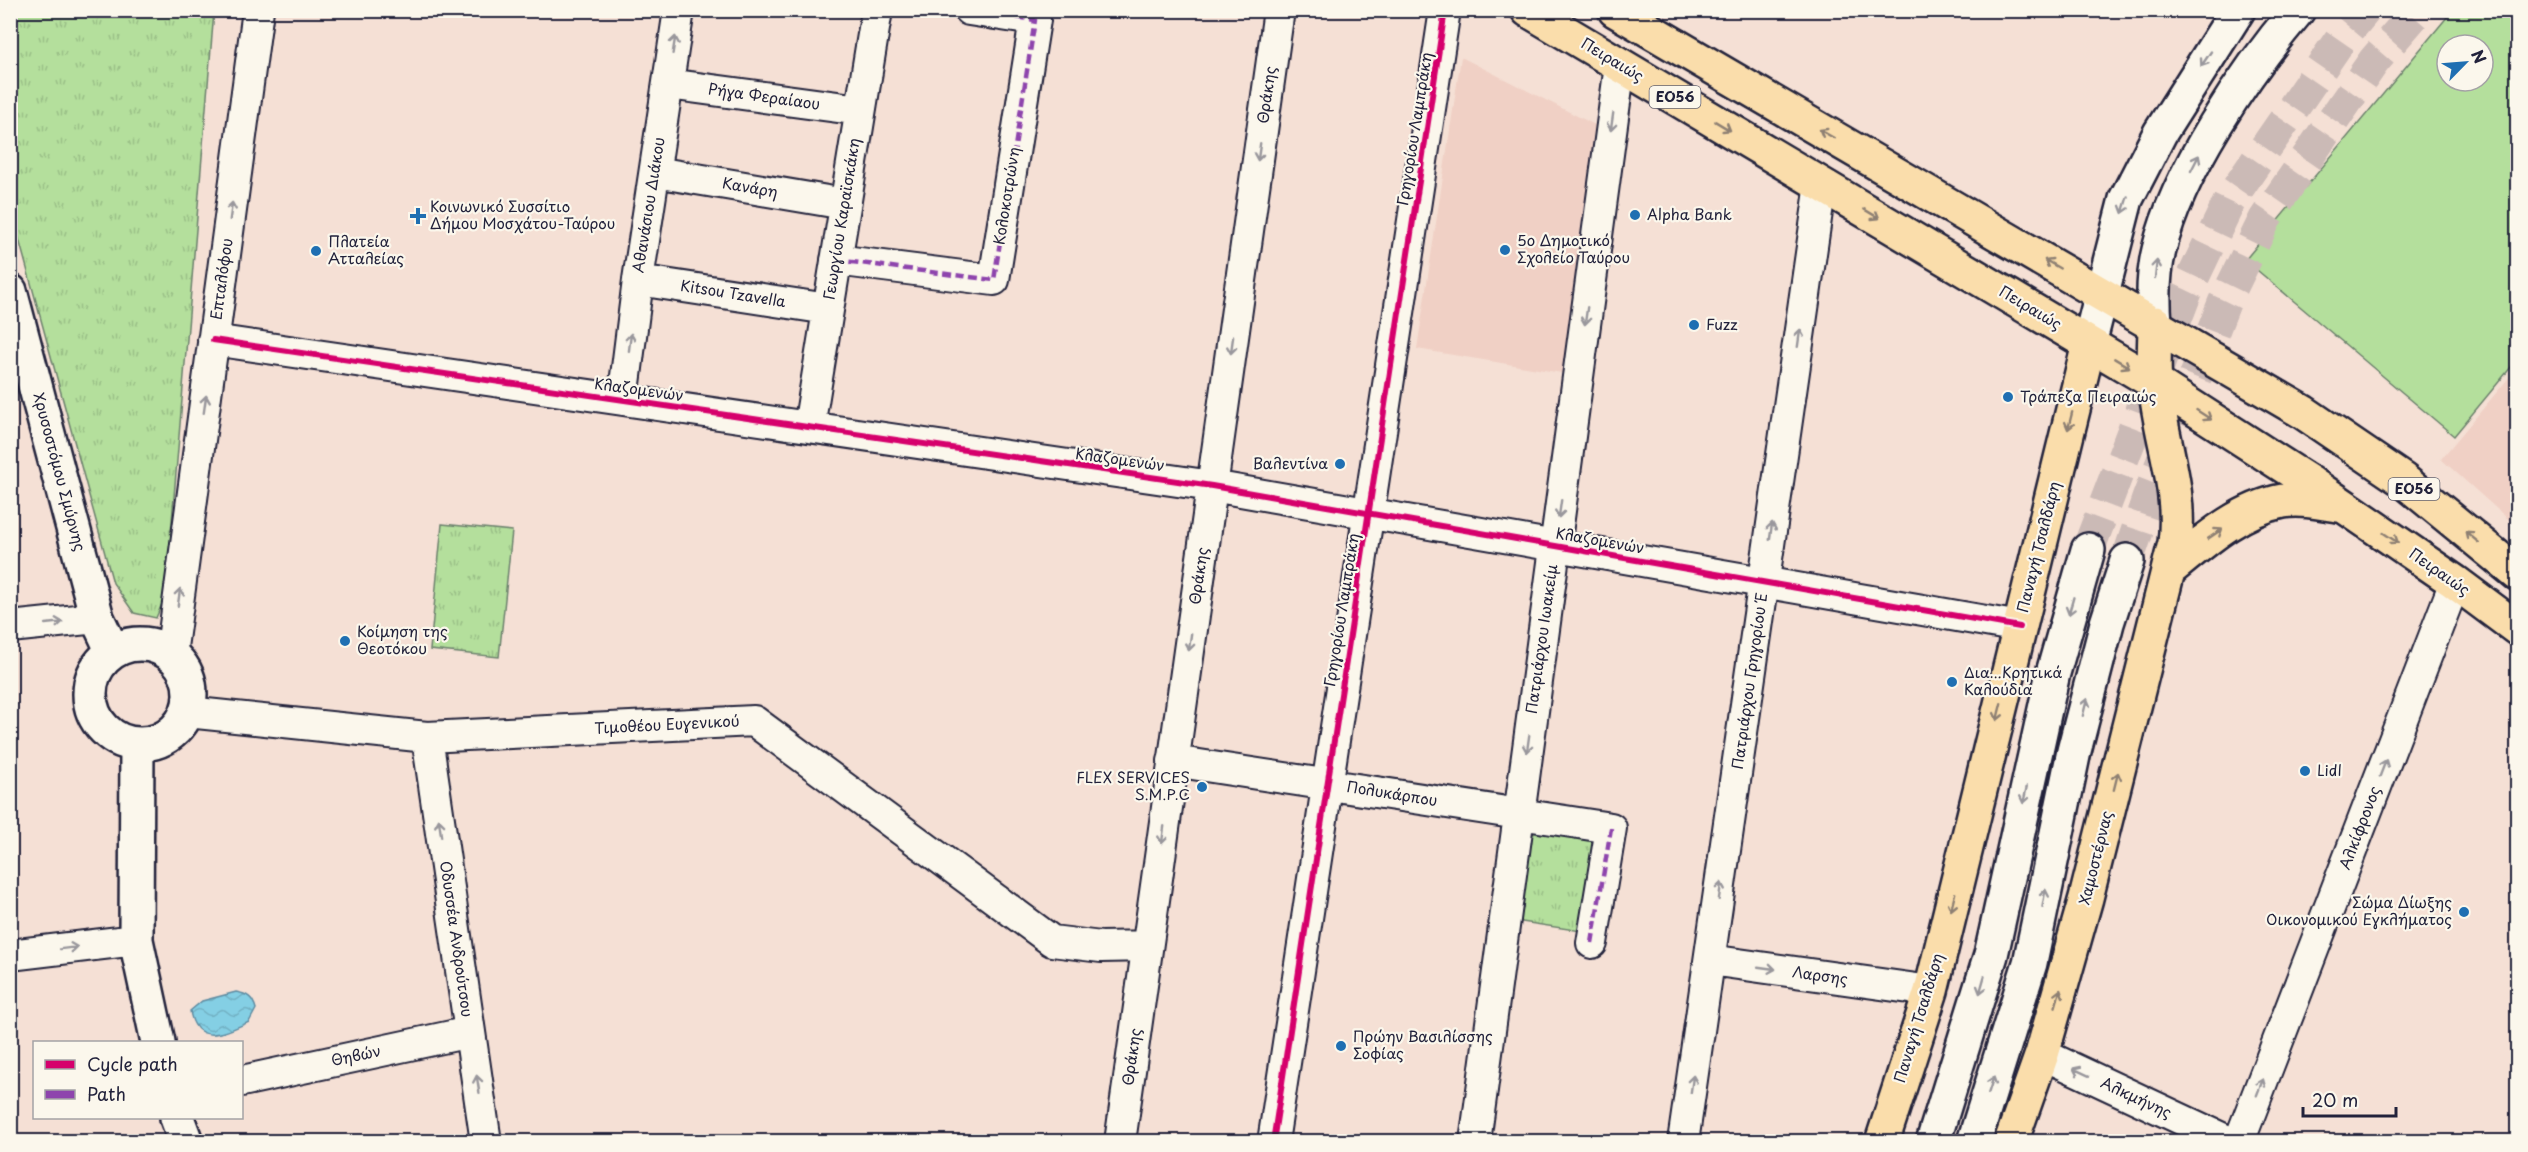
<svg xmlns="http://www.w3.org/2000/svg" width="2528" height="1152" font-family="'Playpen Sans',sans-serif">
<defs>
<pattern id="park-tufts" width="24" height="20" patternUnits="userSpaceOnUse" patternTransform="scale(1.5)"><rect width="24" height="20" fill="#b4df9c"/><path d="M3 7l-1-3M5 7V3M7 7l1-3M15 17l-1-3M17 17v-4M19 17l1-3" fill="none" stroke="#9abf87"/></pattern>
<pattern id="water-waves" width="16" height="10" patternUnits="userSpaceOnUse" patternTransform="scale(1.5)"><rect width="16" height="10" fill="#84cfe4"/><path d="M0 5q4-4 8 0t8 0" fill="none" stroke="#72b1c4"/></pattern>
</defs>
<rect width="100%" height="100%" fill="#f5e0d5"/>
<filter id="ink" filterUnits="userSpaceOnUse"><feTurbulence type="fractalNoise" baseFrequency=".0167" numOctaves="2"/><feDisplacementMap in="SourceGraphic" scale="12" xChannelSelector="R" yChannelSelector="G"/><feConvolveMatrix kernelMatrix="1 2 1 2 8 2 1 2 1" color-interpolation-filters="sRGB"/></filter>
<g filter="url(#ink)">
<!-- built -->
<path fill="#f0d0c5" d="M1461 57 1595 125 1562 373 1417 349Z
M2517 368V527L2441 459Z"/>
<!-- park -->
<path fill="url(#park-tufts)" stroke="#6b806c" stroke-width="1.5" d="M10 11H214L166 594 156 618 134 613 113 583 11 210Z
M442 524 512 531 499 657 430 650Z
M1531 825 1602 837 1588 932 1516 921Z"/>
<!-- garden -->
<path fill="#b4df9c" stroke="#6b806c" stroke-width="1.5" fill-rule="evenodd" d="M2453 10 2518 11 2517 360 2454 436 2245 260ZM2447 45H2483V81H2447Z"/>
<!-- water -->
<path fill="url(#water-waves)" stroke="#5d8aa0" stroke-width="1.5" d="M236 992C248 994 253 998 256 1009L249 1022C224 1033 196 1047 190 1011L202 1001Z"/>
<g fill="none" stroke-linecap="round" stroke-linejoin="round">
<!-- secondary-tunnel -->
<path stroke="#cbbab6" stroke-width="33" stroke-dasharray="33 16" stroke-linecap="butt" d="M2088 550 2186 292 2231 198 2340 40 2365 10
M2127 561 2148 499 2224 303 2265 219 2374 61 2418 10"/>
<defs>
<path id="street" d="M668 84 860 110
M655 172 845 204
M836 260 994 280 1035 20 969 10
M638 280 828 309
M213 340 1212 486 2020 627
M623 400 638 280 679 10
M809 427 877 10
M10 627 97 618
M171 655 258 10
M187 712 427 737 754 721 1052 941 1101 947 1147 946
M427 737 486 1142
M1173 761 1611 828 1592 943
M10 955 136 940
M1710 960 1931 991
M2042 1054 2230 1142
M242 1081 470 1032
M1120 1142 1279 10
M1273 1142 1445 10
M1475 1142 1620 65
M1683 1142 1821 184
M2239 1142 2455 582"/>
<path id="secondary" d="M10 291 97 618 113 652
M2155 323C2153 299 2153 274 2159 250 2177 173 2246 71 2298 10
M2089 344 2126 199 2160 133 2238 10
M90 694a50 50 0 1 1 100 0a50 50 0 1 1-100 0Z
M137 744 136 940 158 1042
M177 1118 186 1142
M1933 1142 1991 955 2053 673 2088 550
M1974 1142 2030 963 2074 751 2107 623 2127 561"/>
<path id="primary" d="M1528 10 2155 383 2312 484 2455 582 2518 629
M1615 10 2303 412 2403 480 2518 574
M2169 570C2202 543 2239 509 2283 501 2301 498 2320 502 2338 505
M1882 1142 1931 991 2089 344
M2011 1142 2042 1054 2086 898 2175 543C2182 488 2160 438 2155 383 2153 364 2155 343 2155 323"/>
</defs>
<!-- street casing -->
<use href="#street" stroke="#22223b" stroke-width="34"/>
<!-- secondary casing -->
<use href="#secondary" stroke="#22223b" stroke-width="38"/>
<!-- primary casing -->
<use href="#primary" stroke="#22223b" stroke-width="38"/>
<!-- street -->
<use href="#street" stroke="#fbf7ec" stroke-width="30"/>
<!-- secondary -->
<use href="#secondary" stroke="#fbf7ec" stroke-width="33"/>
<!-- primary -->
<use href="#primary" stroke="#faddab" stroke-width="33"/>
<!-- quiet -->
<path stroke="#8e44ad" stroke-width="4.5" stroke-dasharray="9 4.5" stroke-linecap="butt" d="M836 260 994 280 1035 20 969 10
M1592 943 1611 828"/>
<defs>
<path id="cycleway" d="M213 340 1212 486 2020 627
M1273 1142 1445 10"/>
</defs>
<!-- cycleway casing -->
<use href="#cycleway" stroke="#fbf7ec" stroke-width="10"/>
<!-- cycleway -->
<use href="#cycleway" stroke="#d6006c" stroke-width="6"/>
</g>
<!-- one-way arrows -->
<defs><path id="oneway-shaft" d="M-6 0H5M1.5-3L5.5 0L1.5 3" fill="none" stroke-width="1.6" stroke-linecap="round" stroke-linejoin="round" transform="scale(1.5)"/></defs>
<g stroke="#99979c">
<use href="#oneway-shaft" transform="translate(674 45) rotate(-81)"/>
<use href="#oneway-shaft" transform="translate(2206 59) rotate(124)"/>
<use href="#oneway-shaft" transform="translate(1612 122) rotate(98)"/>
<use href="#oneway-shaft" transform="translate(1259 152) rotate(98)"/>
<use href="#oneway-shaft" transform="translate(2195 163) rotate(-63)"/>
<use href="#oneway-shaft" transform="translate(2125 205) rotate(107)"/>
<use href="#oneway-shaft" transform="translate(231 211) rotate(-82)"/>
<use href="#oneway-shaft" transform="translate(2156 269) rotate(-84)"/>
<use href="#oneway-shaft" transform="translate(1586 316) rotate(98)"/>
<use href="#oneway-shaft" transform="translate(1799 338) rotate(-82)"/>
<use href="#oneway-shaft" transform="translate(630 342) rotate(-83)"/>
<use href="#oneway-shaft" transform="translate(1232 345) rotate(98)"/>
<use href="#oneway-shaft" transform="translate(205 404) rotate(-82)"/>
<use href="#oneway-shaft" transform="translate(1560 509) rotate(98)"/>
<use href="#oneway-shaft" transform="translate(1771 531) rotate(-82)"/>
<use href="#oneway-shaft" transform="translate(179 597) rotate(-82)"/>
<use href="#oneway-shaft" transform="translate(2071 606) rotate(106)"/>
<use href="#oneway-shaft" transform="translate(54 623) rotate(-6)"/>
<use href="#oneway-shaft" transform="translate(1190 642) rotate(98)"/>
<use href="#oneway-shaft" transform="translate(2085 707) rotate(-76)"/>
<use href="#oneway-shaft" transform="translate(1528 744) rotate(98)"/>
<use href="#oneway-shaft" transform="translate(2383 768) rotate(-69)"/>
<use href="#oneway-shaft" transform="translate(2025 795) rotate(102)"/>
<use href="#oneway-shaft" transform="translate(440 828) rotate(-98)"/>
<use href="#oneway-shaft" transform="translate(1163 835) rotate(98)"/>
<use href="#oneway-shaft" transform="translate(1720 891) rotate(-82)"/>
<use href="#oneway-shaft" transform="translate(2044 898) rotate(-80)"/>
<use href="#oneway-shaft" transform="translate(69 948) rotate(-7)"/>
<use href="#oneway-shaft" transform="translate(1767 968) rotate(8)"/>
<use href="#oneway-shaft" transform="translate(1982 985) rotate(106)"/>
<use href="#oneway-shaft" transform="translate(2081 1072) rotate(-155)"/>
<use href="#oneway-shaft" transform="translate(478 1084) rotate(-99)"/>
<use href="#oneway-shaft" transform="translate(1692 1084) rotate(-82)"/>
<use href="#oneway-shaft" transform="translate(1991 1085) rotate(-72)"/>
<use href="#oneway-shaft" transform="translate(2260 1087) rotate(-69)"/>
</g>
<g stroke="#8e8073">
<use href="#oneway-shaft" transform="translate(1723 126) rotate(31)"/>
<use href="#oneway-shaft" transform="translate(1827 134) rotate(-150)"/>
<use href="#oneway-shaft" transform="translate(1872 214) rotate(31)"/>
<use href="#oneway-shaft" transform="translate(2052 264) rotate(-150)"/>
<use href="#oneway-shaft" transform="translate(2122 363) rotate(31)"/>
<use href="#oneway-shaft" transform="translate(2204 415) rotate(33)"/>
<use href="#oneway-shaft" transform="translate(2070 421) rotate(104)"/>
<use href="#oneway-shaft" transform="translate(2215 534) rotate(-34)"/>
<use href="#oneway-shaft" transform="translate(2472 537) rotate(-140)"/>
<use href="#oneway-shaft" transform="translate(2391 538) rotate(34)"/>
<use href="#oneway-shaft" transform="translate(1999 712) rotate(104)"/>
<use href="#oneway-shaft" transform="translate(2116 781) rotate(-76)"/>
<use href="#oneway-shaft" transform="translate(1953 902) rotate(104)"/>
<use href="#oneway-shaft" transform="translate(2058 998) rotate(-74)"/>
</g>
</g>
<!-- markers -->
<g fill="#1f6fb2" stroke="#fbf7ec" stroke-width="2">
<circle cx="1635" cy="215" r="6"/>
<path d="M415 207h6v6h6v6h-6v6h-6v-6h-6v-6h6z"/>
<circle cx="1505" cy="250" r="6"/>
<circle cx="316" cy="251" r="6"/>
<circle cx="1694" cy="325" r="6"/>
<circle cx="2008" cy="397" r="6"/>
<circle cx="1340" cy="464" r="6"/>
<circle cx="345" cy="641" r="6"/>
<circle cx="1952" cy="682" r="6"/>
<circle cx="2305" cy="771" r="6"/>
<circle cx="1202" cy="787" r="6"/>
<circle cx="2464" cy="912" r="6"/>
<circle cx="1341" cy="1046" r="6"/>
</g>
<g text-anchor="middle" stroke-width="4.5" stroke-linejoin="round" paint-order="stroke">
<!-- shield labels -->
<g fill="#fbf7ec" stroke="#636270" stroke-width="1.5">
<rect x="1649.5" y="86" width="51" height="22" rx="4.5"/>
<rect x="2388.5" y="478" width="51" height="22" rx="4.5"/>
</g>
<g font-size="14" font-weight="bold" fill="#22223b">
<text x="1675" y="102">ΕΟ56</text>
<text x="2414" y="494">ΕΟ56</text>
</g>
<!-- street labels -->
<g font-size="15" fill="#22223b" stroke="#fbf7ec">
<text transform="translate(1612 60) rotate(31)" y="5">Πειραιώς</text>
<text transform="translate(1267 95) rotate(-82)" y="5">Θράκης</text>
<text transform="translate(764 97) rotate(8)" y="5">Ρήγα Φεραίαου</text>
<text transform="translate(1415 129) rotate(-81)" y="5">Γρηγορίου Λαμπράκη</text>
<text transform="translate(750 188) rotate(10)" y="5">Κανάρη</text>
<text transform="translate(1007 196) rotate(-81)" y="5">Κολοκοτρώνη</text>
<text transform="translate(649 205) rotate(-81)" y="5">Αθανάσιου Διάκου</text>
<text transform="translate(842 219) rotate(-81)" y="5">Γεωργίου Καραϊσκάκη</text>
<text transform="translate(222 279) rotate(-82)" y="5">Επταλόφου</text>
<text transform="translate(733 294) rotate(9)" y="5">Kitsou Tzavella</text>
<text transform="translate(2030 308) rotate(31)" y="5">Πειραιώς</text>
<text transform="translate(639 390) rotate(8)" y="5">Κλαζομενών</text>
<text transform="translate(1120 460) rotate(8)" y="5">Κλαζομενών</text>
<text transform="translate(59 472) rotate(75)" y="5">Χρυσοστόμου Σμύρνης</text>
<text transform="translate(1600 541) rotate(10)" y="5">Κλαζομενών</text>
<text transform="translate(2039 547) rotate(-76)" y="5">Παναγή Τσαλδάρη</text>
<text transform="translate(2439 572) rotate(35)" y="5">Πειραιώς</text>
<text transform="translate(1199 576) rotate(-82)" y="5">Θράκης</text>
<text transform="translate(1342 610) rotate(-81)" y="5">Γρηγορίου Λαμπράκη</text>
<text transform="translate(1542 639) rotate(-82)" y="5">Πατριάρχου Ιωακείμ</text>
<text transform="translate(1750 681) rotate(-82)" y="5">Πατριάρχου Γρηγορίου Ε΄</text>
<text transform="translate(667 725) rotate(-3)" y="5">Τιμοθέου Ευγενικού</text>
<text transform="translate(1392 794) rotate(9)" y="5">Πολυκάρπου</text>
<text transform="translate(2360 828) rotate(-69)" y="5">Αλκίφρονος</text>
<text transform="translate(2096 858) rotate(-76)" y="5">Χαμοστέρνας</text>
<text transform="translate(456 939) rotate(82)" y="5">Οδυσσέα Ανδρούτσου</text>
<text transform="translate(1820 976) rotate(8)" y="5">Λαρσης</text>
<text transform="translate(1919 1018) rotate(-73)" y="5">Παναγή Τσαλδάρη</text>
<text transform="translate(356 1056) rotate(-12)" y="5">Θηβών</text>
<text transform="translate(1132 1057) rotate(-82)" y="5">Θράκης</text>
<text transform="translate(2136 1098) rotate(25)" y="5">Αλκμήνης</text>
</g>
<!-- poi labels -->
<g font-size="15" fill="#22223b" stroke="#fbf7ec" text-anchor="start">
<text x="430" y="212">Κοινωνικό Συσσίτιο<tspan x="430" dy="17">Δήμου Μοσχάτου-Ταύρου</tspan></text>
<text x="1647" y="220">Alpha Bank</text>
<text x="1517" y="246">5ο Δημοτικό<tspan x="1517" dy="17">Σχολείο Ταύρου</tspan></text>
<text x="328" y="247">Πλατεία<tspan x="328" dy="17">Ατταλείας</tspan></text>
<text x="1706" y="330">Fuzz</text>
<text x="2020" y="402">Τράπεζα Πειραιώς</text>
<text x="1328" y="469" text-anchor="end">Βαλεντίνα</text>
<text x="357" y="637">Κοίμηση της<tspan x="357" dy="17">Θεοτόκου</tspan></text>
<text x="1964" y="678">Δια...Κρητικά<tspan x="1964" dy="17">Καλούδια</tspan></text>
<text x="2317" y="776">Lidl</text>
<text x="1190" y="783" text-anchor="end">FLEX SERVICES<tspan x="1190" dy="17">S.M.P.C</tspan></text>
<text x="2452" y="908" text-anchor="end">Σώμα Δίωξης<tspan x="2452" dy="17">Οικονομικού Εγκλήματος</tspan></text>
<text x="1353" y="1042">Πρώην Βασιλίσσης<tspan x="1353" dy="17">Σοφίας</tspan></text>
</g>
</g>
<!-- margin -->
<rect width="2528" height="1152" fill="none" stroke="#fbf7ec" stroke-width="36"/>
<rect x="18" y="18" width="2492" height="1116" fill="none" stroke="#22223b" stroke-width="2" filter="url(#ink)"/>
<!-- legend -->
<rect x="33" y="1041" width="210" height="78" fill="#fbf7ec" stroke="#a4a2a5" stroke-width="1.5"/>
<rect x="45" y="1060" width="30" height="9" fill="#d6006c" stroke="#a4a2a5" stroke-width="1.5"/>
<text x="87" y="1071" font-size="18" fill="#22223b">Cycle path</text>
<rect x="45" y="1090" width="30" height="9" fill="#8e44ad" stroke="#a4a2a5" stroke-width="1.5"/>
<text x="87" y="1101" font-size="18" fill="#22223b">Path</text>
<!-- north arrow -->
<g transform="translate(2465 63) rotate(65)"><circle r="28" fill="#fbf7ec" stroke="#a4a2a5" stroke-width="1.5"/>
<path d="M0-4.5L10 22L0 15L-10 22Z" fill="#1f6fb2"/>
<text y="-9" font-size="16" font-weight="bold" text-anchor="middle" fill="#22223b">N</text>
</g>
<!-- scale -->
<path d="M2303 1107v9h93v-9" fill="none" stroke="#22223b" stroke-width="3"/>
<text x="2312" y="1107" font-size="18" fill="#22223b" stroke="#fbf7ec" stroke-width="4.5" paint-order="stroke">20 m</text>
</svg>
